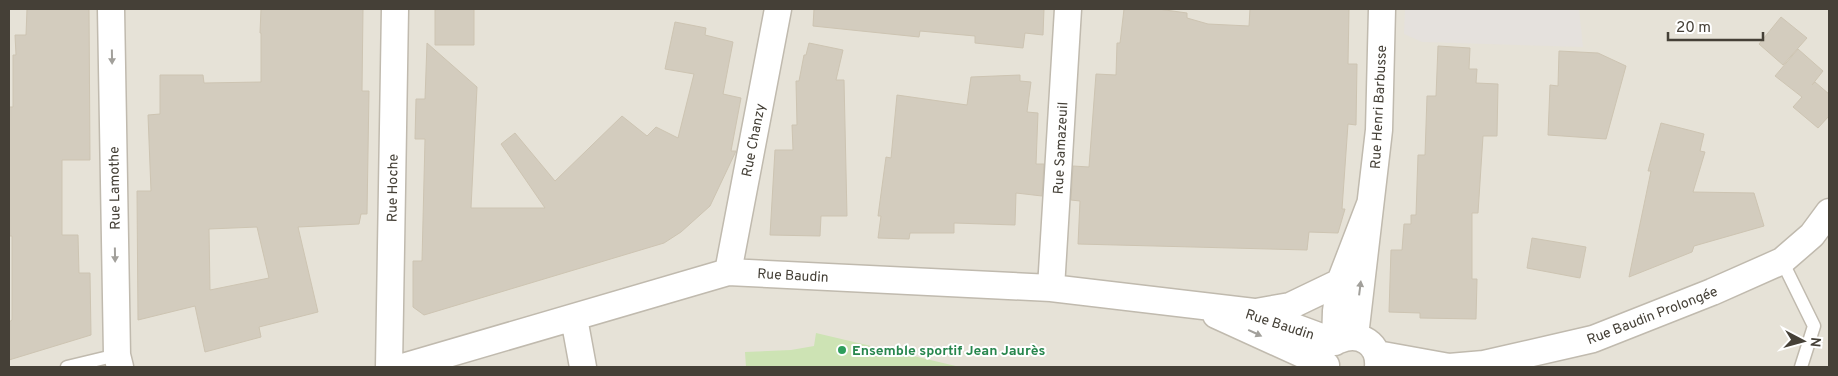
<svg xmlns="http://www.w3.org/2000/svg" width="1838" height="376" font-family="Overpass,sans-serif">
<rect width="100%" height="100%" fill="#f2f0e8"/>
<!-- residential -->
<path fill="#e6e2d7" d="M9 9H1829V367H9Z"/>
<!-- industrial -->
<path fill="#e5e1dd" d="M1405 9H1579L1583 47 1422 42 1404 34Z"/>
<!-- green -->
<path fill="#cde3b4" d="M816 333 960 367H746L745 352 791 350 814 346Z"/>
<!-- building -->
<path fill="#d3ccbe" stroke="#cdc4b2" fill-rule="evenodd" d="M27 9H89L90 160H62V235H78L79 273H90L91 335 9 360V322L12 320V236H9V107H13V55H16L15 35H26Z
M261 9H363L362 91H369L367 214H361L359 224 298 227 318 312 259 327 261 337 205 352 195 306 138 320 137 191H151L148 115 160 114V75H203L204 83 261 82V33H260ZM257 227 269 278 210 290 209 229Z
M435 9H474V45H435Z
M814 9H1044L1043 35 1025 33 1023 48 975 43V36L920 31 919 37 813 26Z
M1124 9H1158L1187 13V18L1208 24 1249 26 1250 9H1349L1348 64H1357L1356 125 1348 124 1342 209H1345L1338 233 1309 232 1307 250 1078 244 1080 201 1071 200 1073 166 1089 167 1096 74 1116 75 1117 43H1120Z
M1781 17 1807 38 1783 65 1759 44Z
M675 22 706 28 705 35 733 42 723 94 741 98 731 151H736L710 206 681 232 664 243 424 315 413 307V261H422L425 139H415L416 99H425L427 43 477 87 471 208H545L501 144 515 133 555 181 622 116 647 136 656 127 678 138 694 74 665 69Z
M809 43 843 50 836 80H844L847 216H821L820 236 770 235 775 150H793L792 125H797L796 81H799L804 55H806Z
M1438 46 1470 48 1469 69H1477L1476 83 1498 84 1497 136H1483L1478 213H1472V279H1477L1476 319 1420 318V313L1389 312 1391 250H1402L1404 224H1411V215H1416L1418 155H1425L1427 96H1436Z
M1798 49 1823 71 1812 85 1815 82 1829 94V116L1818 128 1793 107 1802 97 1775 76Z
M1559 51 1598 53 1626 66 1606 139 1548 135 1550 85 1558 86Z
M1020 75V81L1031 82 1027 112 1038 113 1036 164H1044L1042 196 1016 193 1015 225 954 223V233H910L909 239 878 238 881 216H878L886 157 891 158 897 95 967 105 971 77Z
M1661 123 1704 134 1700 151 1705 152 1693 192 1754 193 1764 226 1694 246 1692 252 1629 277 1651 171H1648Z
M1532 238 1586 247 1580 278 1527 268Z"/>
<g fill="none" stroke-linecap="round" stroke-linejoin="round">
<defs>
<path id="lane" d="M1782 261 1814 326 1801 367
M67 367 117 355"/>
<path id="street" d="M111 9 117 355 120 367
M728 272 778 9
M1051 288 1068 9
M1256 312 1290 306 1340 282
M1216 315 1326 365
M574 318 583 367
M1355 336 1379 130 1382 9
M1339 340C1360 331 1380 344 1378 367
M1377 354 1449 367
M389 367 395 9
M403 367 728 272 1051 288 1254 312 1335 342 1336 311 1340 282 1370 204
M1449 367 1484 364 1593 339 1712 292 1782 261 1812 235 1829 212"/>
</defs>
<!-- lane casing -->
<use href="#lane" stroke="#c0baae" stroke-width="15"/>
<!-- street casing -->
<use href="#street" stroke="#c0baae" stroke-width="29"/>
<!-- lane -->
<use href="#lane" stroke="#fff" stroke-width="12"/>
<!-- street -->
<use href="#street" stroke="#fff" stroke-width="26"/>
</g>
<!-- one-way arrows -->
<defs><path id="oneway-solid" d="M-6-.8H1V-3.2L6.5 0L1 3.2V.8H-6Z" transform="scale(1.25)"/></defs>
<g fill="#a2a09b">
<use href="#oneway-solid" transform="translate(112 57) rotate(89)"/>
<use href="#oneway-solid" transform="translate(115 255) rotate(89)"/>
<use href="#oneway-solid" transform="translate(1360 288) rotate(-83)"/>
<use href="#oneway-solid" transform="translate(1255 333) rotate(25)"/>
</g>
<!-- markers -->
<circle fill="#2e9e5b" stroke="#fff" stroke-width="2" cx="842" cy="350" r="5"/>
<g text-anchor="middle" stroke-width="4" stroke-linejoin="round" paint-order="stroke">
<!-- street labels -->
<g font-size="14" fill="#454037" stroke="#fff">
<text transform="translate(1378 107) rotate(-87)" y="5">Rue Henri Barbusse</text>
<text transform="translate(753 140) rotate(-79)" y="5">Rue Chanzy</text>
<text transform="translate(1060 148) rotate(-87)" y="5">Rue Samazeuil</text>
<text transform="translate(114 188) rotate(-91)" y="5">Rue Lamothe</text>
<text transform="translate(392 188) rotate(-89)" y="5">Rue Hoche</text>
<text transform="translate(793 275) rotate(3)" y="5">Rue Baudin</text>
<text transform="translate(1652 315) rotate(-21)" y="5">Rue Baudin Prolongée</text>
<text transform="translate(1280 324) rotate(18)" y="5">Rue Baudin</text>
</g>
<!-- leisure labels -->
<g font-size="14" font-weight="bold" fill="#27864d" stroke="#fff" text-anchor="start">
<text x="852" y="355">Ensemble sportif Jean Jaurès</text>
</g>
</g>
<!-- border -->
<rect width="1838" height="376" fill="none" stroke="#454037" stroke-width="20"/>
<!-- north arrow -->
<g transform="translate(1803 341) rotate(96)" stroke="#ffffff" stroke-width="4" paint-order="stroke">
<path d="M0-4L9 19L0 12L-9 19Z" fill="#454037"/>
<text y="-8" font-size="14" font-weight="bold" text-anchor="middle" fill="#454037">N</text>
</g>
<!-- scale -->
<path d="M1668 32v8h95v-8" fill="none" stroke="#454037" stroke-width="2.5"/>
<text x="1676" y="32" font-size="15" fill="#454037" stroke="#ffffff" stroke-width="4" paint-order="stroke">20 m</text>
</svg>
